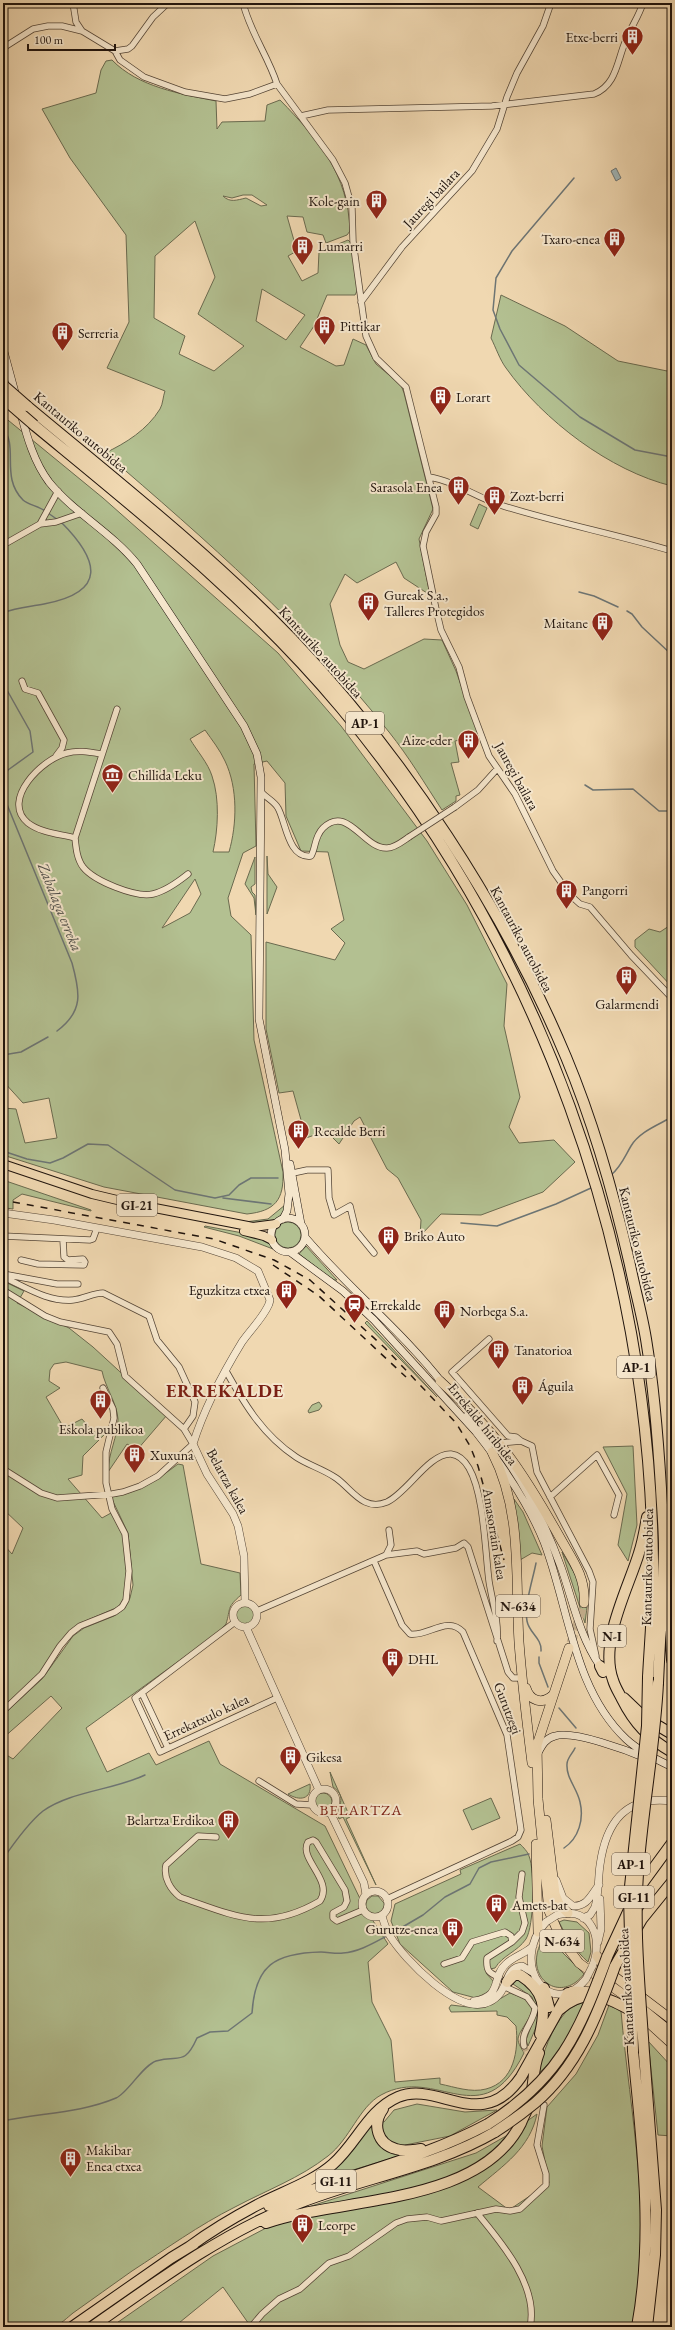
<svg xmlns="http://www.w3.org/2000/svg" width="675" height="2330" font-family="'EB Garamond',serif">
<rect width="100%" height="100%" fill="#f0d8b1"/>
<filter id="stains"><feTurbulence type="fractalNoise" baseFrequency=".005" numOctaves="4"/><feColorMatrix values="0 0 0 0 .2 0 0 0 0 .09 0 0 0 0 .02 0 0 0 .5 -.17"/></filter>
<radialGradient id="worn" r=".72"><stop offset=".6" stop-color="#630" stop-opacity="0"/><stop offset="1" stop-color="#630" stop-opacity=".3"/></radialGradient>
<!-- green -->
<path fill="#b3c091" stroke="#6a6a4f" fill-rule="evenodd" d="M112 60C138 87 181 94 216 101L217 129 222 122 265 121 267 105 280 100C319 140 348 174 350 231L347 235 326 243 323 235 307 232 303 217 287 216 297 251 288 256 302 281 318 273 319 252 348 240 351 243 358 289 355 295H327L314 326 300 347 336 366 344 365 353 339 366 345 376 364 401 385 404 393 433 509 419 539 430 595 404 578 396 562 357 583 345 574 330 604 340 645 348 662 364 669 424 639 442 640 456 671 479 736 455 741 459 762 451 763 460 795 456 796V801L442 810C425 784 409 757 389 732 306 627 206 540 105 453 126 443 147 430 160 409 163 404 163 396 165 391L107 368 129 322 126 235 70 158 42 109 96 93 101 70 106 61ZM243 195H252L267 205 261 206 246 198C237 200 230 203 223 196L232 198ZM195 221 215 277 198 314 244 346 214 371 179 354 185 336 154 318 155 256ZM262 289 305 315 286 340 256 321Z
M501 295 565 326 618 361 672 372V486C610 471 543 420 506 368 500 360 496 348 491 338Z
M3 416 103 498 278 653 341 726 427 841 467 905 507 984 504 1026 520 1097 509 1127 519 1143 554 1140 575 1162 543 1192 481 1215 441 1214 420 1236 421 1220 398 1178 387 1169 360 1117 354 1121 339 1144 326 1131 306 1138 293 1091 279 1093 266 1029V942L335 960 345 943 331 929 344 920 328 852 301 851 286 816 285 783 267 761 254 764 256 846 243 853 228 898 231 916 251 935 254 1040 283 1172C284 1200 275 1211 247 1214L104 1187 3 1155V1108L16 1109 25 1143 57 1138 49 1098 23 1103 3 1081ZM205 730C212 740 220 750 225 761 238 788 237 824 229 852H213C218 830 220 799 212 776 208 763 197 751 190 739ZM195 879 201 894 190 913 162 928Z
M479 504 487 508 478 529 470 525Z
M267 856 268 874 277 887 267 914Z
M255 857V884L251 887 252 892 255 895 256 915 254 898 245 884Z
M672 924V987L635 947V940L649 929 660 932Z
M3 1180 91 1210V1211L22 1194 13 1200V1209L6 1208 5 1210 3 1209Z
M285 1205C282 1225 260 1224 245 1222L268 1219Z
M275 1235a13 13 0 1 1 26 0a13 13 0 1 1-26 0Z
M205 1226 259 1236 267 1240 273 1249 239 1236 204 1227Z
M306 1246 337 1280H333L299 1254Z
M3 1281 24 1291 17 1303 69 1328 93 1347 167 1415 137 1450 127 1444 108 1472C108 1454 118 1436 118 1419 117 1403 105 1387 102 1371L66 1362 54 1364 50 1370 49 1381 60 1388 46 1397 64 1428 82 1419 93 1432H107L83 1456 82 1475 68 1479 102 1518 111 1513 123 1535 126 1553 127 1584 125 1598 118 1607 81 1623 32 1684 3 1707V1544L12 1554 23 1528 3 1509Z
M367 1321 437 1397 365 1323Z
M319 1402 322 1406 319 1410 309 1413 308 1411 312 1405Z
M633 1446 637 1525 628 1561 618 1545 627 1494 603 1447Z
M178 1464 183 1465 201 1564 240 1573 241 1595C226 1608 231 1608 226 1624L215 1635 86 1728 107 1772 149 1753 156 1765 209 1741 220 1764 325 1826 365 1909 367 1900 372 1896H378L384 1903C385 1910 381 1914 373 1914L366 1910 388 1944 368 1962 372 2002 391 2040 395 2082 440 2078V2084C455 2087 471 2093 486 2089 514 2082 519 2050 516 2026L507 2017 497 2015V2011L451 2012 449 2008 451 2005 476 2008 486 2007 510 1993C515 1995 523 1997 528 2001 540 2012 519 2028 518 2039 518 2044 522 2049 524 2053 482 2138 437 2064 381 2095 359 2107 350 2139 328 2156 300 2178 267 2190 235 2207 199 2225 166 2249 132 2271 112 2285 93 2299 73 2313 68 2317 60 2325 53 2327 38 2330 18 2327 3 2327V1755L5 1754 13 1759 62 1708 51 1696 3 1738V1715L42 1679 73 1636 84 1628 114 1616 124 1609 130 1598 133 1585 128 1533 111 1497C137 1493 157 1480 178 1464Z
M514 1499 523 1512 542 1555 532 1553 520 1560Z
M562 1552 579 1581 580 1605 587 1607 585 1623Z
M236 1615a9 9 0 1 1 18 0a9 9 0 1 1-18 0Z
M330 1772 350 1817 346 1819 376 1885 343 1817 339 1819C335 1807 349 1798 333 1787Z
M310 1784C312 1800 299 1801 288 1794Z
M314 1802a9 9 0 1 1 18 0a9 9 0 1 1-18 0Z
M491 1798 500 1818 472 1830 463 1810Z
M520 1844C523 1847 528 1852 529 1856 535 1871 534 1926 526 1939 517 1952 503 1955 495 1968L490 1969 486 1973 494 1982 490 1991 476 1998 453 1992 400 1944 391 1921 395 1904 461 1874 460 1870Z
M564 1920 577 1922 589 1933 591 1952 588 1962C575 1950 567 1938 559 1922Z
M549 1930 561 1951 584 1974C558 2008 515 1972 549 1930Z
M520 1978C547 2008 543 2011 528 2046L526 2040 537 2011 532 1997 513 1984 514 1981Z
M586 2001C573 2027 562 2054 539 2073 542 2054 552 2028 565 2013 570 2007 579 2004 586 2001Z
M609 2005 621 2011C630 2115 654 2223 632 2327H251L223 2287 174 2327H111L213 2256 302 2209 476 2153 506 2136 537 2114C530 2148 504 2165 478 2187L509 2210 549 2183 542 2146 547 2107 576 2074 598 2035Z
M648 2041 672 2067V2174V2136L658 2135Z
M417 2104 465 2112 497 2110 450 2136 405 2145 402 2155 317 2181 374 2120 384 2122 394 2110Z"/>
<!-- water -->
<path fill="#a0b6b8" stroke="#6d7574" d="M616 168 621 178 616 181 611 171Z"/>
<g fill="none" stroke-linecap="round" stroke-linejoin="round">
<!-- stream -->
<path stroke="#6d7574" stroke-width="1.5" d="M574 178 512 251 496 278 493 310 500 329 519 365 580 417 635 450 672 457
M3 428C19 447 0 477 23 500 28 505 39 506 45 511
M48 513 58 520
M579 592 594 596 618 607
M627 611 632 614 642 627 672 655
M3 613C17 607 29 607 44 604 108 592 99 560 61 522
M3 683 30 731 33 752 8 770 3 778
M585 785 593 790 633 789 659 811H672
M3 786 6 802 72 963C80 992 84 1011 57 1031
M3 1055 21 1052 48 1037
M3 1151 27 1159 50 1163 63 1158 88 1144 108 1145 175 1190 215 1198 229 1195 239 1185 251 1178H278
M611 1175C621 1167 625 1156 631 1146 639 1132 658 1125 672 1117
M223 1198 271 1204
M461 1223 497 1226 556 1204 591 1188
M536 1563C533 1579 524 1605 527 1621 529 1633 542 1638 541 1651
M539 1657V1663L548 1687
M559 1708 576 1728
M564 1848C579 1838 584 1819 580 1802 577 1788 566 1778 567 1764 567 1758 573 1753 575 1748
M3 1859C14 1843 28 1823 43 1811 71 1791 114 1790 145 1775
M394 1932 423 1915 445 1897 470 1884 479 1868 491 1862 529 1854
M3 2121C40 2113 81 2113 116 2098 128 2093 142 2066 156 2061 179 2054 184 2067 197 2038L210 2032 228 2031 252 2013C255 1965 275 1953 321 1952 328 1952 336 1954 343 1953 358 1952 372 1944 385 1937"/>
<!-- minor-tunnel -->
<path stroke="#c6b190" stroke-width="5.5" stroke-dasharray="5.5 3" stroke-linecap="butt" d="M524 2046 531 2061"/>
<!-- trunk-tunnel -->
<path stroke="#c6b190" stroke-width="9" stroke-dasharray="9 4.5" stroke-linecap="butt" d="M571 1643 584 1603"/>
<defs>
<path id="minor" d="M73 3 76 22 82 31
M243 3C250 32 268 56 277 84L333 160 345 183 352 208 353 241 366 336 376 358 406 387 436 507V514L426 532 423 546 436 609 441 630 459 667 467 697 489 756 515 794 553 871 570 895 580 904 590 907 631 955 672 998
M3 48 33 29 48 26H62L82 31 115 51 120 60 144 77 185 92 225 99 250 94 277 84
M115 51 128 49 132 46 153 17 168 3
M301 116 328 110 492 106 594 94C617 85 617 60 626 40 631 27 639 16 643 3
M361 302 402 247 472 171 497 129 507 97 517 73 543 26 551 3
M429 477C454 481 476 497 500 505 557 523 615 534 672 551
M40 524 56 522 82 513
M3 545 40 524 58 491
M22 681 25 689 38 693 64 740 62 748 56 756
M117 709 75 838C76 848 77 859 83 867 94 881 136 898 153 894 166 891 178 882 188 874
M262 793C267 798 275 802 278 808 286 822 288 859 311 856 316 848 314 837 323 828 348 804 363 849 387 848 395 848 403 841 409 837
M455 807 478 790 497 769
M75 838C60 834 41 833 28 823 0 800 43 758 67 753 78 750 89 752 101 754
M293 1173 307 1170H328L329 1198 334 1215 350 1206 356 1231 374 1253
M3 1236 90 1240 93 1239 97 1228
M21 1260 38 1264 84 1265 85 1262 83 1259 68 1260 64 1257 63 1240
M3 1274 57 1284H78
M3 1277C26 1287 47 1302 73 1300 84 1299 93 1293 103 1293L149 1316 157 1340 179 1367 195 1402 193 1416 184 1429
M3 1290 45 1316 60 1322 109 1332 117 1344 125 1376 184 1429 193 1444 158 1476 140 1486 123 1492 112 1494 57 1498 41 1493 3 1469
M489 1339 452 1372 508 1436 516 1437 521 1441
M226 1371C245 1405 263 1435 296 1457 308 1465 323 1469 336 1478 352 1489 363 1512 387 1502 407 1493 429 1453 451 1454 459 1455 465 1461 469 1468 484 1494 485 1550 489 1581 492 1601 499 1621 497 1641
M502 1445 501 1443 521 1441 532 1446 537 1472 589 1571 593 1582 590 1629 596 1656
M550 1497 597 1455 619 1495 614 1515
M386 1555 417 1551 424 1554 456 1548 464 1543 468 1547 508 1672 513 1678H522
M374 1561 402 1625 410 1634C428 1637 447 1615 463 1632L507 1735 521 1830 518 1837 512 1841 387 1899
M257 1611 386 1555 391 1545 389 1530
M235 1622 135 1698 160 1752 277 1698
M142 1693 168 1748
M3 1711 42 1674 60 1646 71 1633 80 1626 115 1612 122 1607 126 1600 129 1571 125 1534 112 1509 106 1483V1452L114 1418 113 1409 103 1388
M259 1781 296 1804 312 1805
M216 1837 198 1836 166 1865C163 1878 171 1890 180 1897 235 1916 265 1933 320 1901 334 1880 298 1859 308 1842L313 1840 316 1842 345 1890 347 1901 344 1907 333 1913V1918L337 1921 363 1910
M444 1964 462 1958 472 1942 505 1932 511 1936 512 1942
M499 1977C488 1973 486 1970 487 1958L512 1942 522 1932 525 1923 519 1897 522 1874
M505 1987 527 1997 535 2008C534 2022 520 2032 524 2046
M477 2213C501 2242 539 2286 530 2327
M251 2327 262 2314 279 2299 300 2289 329 2263 349 2256 396 2223 407 2219 427 2217 441 2221 496 2209 510 2211 520 2209 546 2185V2174L537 2145 544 2105"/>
<path id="tertiary" d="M3 1213 54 1220 202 1247 236 1258 258 1271 270 1300 269 1304C263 1318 251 1329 242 1342 223 1373 204 1409 193 1444L207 1474 233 1514 238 1526 244 1556 245 1602
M233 1615a12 12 0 1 1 24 0a12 12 0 1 1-24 0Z
M246 1627 319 1790
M312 1801a12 12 0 1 1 24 0a12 12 0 1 1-24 0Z
M330 1812 364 1883 366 1895
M556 1880 563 1898 573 1906C587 1907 591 1895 599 1885
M362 1904a13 13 0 1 1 26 0a13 13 0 1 1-26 0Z
M557 1915C592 1905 604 1940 592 1967
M382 1916C384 1923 386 1930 390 1936 404 1959 459 2017 489 2002 511 1992 502 1968 522 1966L532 1972
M583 1918 590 1915 595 1907C599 1893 598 1879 600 1865 606 1822 626 1795 672 1801
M546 1922C508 1964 551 2022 586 1979
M598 1942 601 1929 600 1899
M474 2001C503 1997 491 1977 506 1964 514 1956 525 1954 533 1946"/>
<path id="secondary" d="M3 348 16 396
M21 414C27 437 34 462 49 482 74 513 111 532 137 564L244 726 257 754 261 777 259 1019 285 1150 289 1194 287 1211 283 1219
M290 1164 301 1224
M271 1235a17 17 0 1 1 34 0a17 17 0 1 1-34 0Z
M305 1237C348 1288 402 1331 443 1384
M290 1252 343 1291 374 1320 476 1432C503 1466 528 1502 544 1542 569 1607 573 1689 626 1739 639 1751 656 1759 672 1767
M468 1414 495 1445
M504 1456C528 1490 547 1528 561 1567 573 1601 579 1635 600 1666
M538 1753C542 1745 546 1738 555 1736 573 1730 629 1751 648 1759"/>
<path id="primary" d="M3 1164 92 1194 134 1204 253 1227 276 1224
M244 1231 264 1236 272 1240"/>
<path id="trunk" d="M440 1381C495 1430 523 1472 559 1536 571 1558 586 1576 584 1603
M492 1452C523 1512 515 1577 519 1642 522 1683 527 1723 532 1763
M569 1648 537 1745 538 1799 549 1911 561 1939 579 1963 635 2003 672 2033
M526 1688C530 1701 542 1705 553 1695
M546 1820 555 1894 559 1904 568 1913
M536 1844 538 1932
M597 1956 606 1970 672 2020
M572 1991 599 1992
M638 2013 672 2044"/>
<path id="motorway" d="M27 406C117 481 210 554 292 639 403 755 504 909 566 1057 594 1124 614 1195 630 1265 635 1290 642 1314 646 1339 654 1388 658 1438 661 1488 662 1508 664 1528 664 1548 663 1593 660 1638 658 1683
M34 425C142 514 251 600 341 708 540 946 648 1249 653 1559 654 1598 650 1638 648 1677
M647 1517C645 1529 643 1541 639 1553 628 1589 599 1642 613 1680 615 1687 619 1693 622 1699 634 1723 649 1739 672 1752
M668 1573 672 1660
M600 1666 603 1672
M624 1698 645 1718 672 1734
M607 1957 639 1888 672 1843
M615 1966 642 1919 672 1882
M507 1982 514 1975H520C545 1991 546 2008 540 2034
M544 1988 549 2007
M559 2010C588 1984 610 1999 639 2015
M633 2051C642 2143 654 2235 637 2327
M644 2053 656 2210 655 2255 647 2327
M383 2109C372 2124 377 2144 396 2149 404 2152 412 2150 421 2149
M269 2206C341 2176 419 2161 488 2124
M266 2223C341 2197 480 2206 521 2123 524 2115 530 2106 531 2097 534 2082 533 2067 539 2053
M189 2247C212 2230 236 2216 261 2203 285 2191 314 2181 333 2164 357 2143 368 2110 398 2097 439 2080 481 2135 521 2077L568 1993
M72 2327 171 2258 194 2244
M92 2327C156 2282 221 2234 294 2205 360 2178 433 2168 495 2132"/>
</defs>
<!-- minor casing -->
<use href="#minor" stroke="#544536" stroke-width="7"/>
<!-- tertiary casing -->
<use href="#tertiary" stroke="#544536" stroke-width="8"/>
<!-- secondary casing -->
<use href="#secondary" stroke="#20140d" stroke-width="8"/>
<!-- primary casing -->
<use href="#primary" stroke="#20140d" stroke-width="10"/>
<!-- trunk casing -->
<use href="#trunk" stroke="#20140d" stroke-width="10"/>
<!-- motorway casing -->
<use href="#motorway" stroke="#20140d" stroke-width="12"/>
<!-- minor -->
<use href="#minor" stroke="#f5e6cc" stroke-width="5.5"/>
<!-- tertiary -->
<use href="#tertiary" stroke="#f5e6cc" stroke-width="7"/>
<!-- secondary -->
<use href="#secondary" stroke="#f5e6cc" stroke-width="7"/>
<!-- primary -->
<use href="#primary" stroke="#f0d8b1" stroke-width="8"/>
<!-- trunk -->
<use href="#trunk" stroke="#f0d8b1" stroke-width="9"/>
<!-- motorway -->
<use href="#motorway" stroke="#f0d8b1" stroke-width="10"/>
<!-- rail -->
<path stroke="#20140d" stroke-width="1.5" stroke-dasharray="7 7" stroke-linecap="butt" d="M13 1202 214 1239 274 1260 310 1280 385 1348 456 1423 470 1446 478 1466 504 1560
M273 1265 319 1296 406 1377"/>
<defs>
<path id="minor-bridge" d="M409 837 455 807"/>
<path id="tertiary-bridge" d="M546 1922 557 1915
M586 1979 592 1967"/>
<path id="motorway-bridge" d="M3 385 27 406
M4 399 34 425
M633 2051 629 1896 647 1726 648 1677
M644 2053C640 1989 633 1925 639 1861 644 1801 655 1743 658 1683
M488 2124C559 2079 579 2033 607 1957
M495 2132C509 2123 523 2113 535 2103 577 2067 597 2017 615 1966"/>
</defs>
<!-- minor-bridge casing -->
<use href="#minor-bridge" stroke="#544536" stroke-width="7" stroke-linecap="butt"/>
<!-- tertiary-bridge casing -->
<use href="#tertiary-bridge" stroke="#544536" stroke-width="8" stroke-linecap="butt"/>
<!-- motorway-bridge casing -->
<use href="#motorway-bridge" stroke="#20140d" stroke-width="12" stroke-linecap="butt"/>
<!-- minor-bridge -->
<use href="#minor-bridge" stroke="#f5e6cc" stroke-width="5.5"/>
<!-- tertiary-bridge -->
<use href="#tertiary-bridge" stroke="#f5e6cc" stroke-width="7"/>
<!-- motorway-bridge -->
<use href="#motorway-bridge" stroke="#f0d8b1" stroke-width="10"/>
</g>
<!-- icons -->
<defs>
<symbol id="building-pin" viewBox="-11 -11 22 30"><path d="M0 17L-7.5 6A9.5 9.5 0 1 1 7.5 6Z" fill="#8f2418" stroke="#f5e6cc"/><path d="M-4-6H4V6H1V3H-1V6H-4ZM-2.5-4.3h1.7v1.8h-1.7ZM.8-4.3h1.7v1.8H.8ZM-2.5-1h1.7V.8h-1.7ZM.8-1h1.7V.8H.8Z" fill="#fff"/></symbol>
<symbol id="museum-pin" viewBox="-11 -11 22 30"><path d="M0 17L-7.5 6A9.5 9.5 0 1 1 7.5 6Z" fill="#8f2418" stroke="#f5e6cc"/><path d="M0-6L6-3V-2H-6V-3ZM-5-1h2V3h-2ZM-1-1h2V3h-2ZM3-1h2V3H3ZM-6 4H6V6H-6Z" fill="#fff"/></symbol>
<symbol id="station-pin" viewBox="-11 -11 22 30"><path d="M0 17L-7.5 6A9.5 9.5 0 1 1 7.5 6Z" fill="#8f2418" stroke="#f5e6cc"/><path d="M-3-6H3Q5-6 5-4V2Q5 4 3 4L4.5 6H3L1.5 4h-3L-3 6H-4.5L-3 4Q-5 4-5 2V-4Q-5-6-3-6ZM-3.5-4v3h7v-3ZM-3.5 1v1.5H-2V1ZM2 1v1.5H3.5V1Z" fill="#fff"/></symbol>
</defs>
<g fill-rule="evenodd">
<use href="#building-pin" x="620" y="24" width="25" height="34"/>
<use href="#building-pin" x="364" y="188" width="25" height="34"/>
<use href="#building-pin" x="602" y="226" width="25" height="34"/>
<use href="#building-pin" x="290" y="234" width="25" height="34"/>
<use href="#building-pin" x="312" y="314" width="25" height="34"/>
<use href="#building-pin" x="50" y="320" width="25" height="34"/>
<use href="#building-pin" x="428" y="384" width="25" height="34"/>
<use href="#building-pin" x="446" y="474" width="25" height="34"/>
<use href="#building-pin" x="482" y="484" width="25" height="34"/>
<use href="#building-pin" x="356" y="590" width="25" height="34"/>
<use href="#building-pin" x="590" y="610" width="25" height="34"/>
<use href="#building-pin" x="456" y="728" width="25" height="34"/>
<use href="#museum-pin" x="100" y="762" width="25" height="34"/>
<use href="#building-pin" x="554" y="878" width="25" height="34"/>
<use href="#building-pin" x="614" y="964" width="25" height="34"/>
<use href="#building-pin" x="286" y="1118" width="25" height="34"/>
<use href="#building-pin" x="376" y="1224" width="25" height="34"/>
<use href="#building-pin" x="274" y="1278" width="25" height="34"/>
<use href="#station-pin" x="342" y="1292" width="25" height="34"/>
<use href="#building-pin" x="432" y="1298" width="25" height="34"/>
<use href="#building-pin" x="486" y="1338" width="25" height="34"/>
<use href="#building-pin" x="510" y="1374" width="25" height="34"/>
<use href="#building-pin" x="88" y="1388" width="25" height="34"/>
<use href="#building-pin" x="122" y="1442" width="25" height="34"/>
<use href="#building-pin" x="380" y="1646" width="25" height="34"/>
<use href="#building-pin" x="278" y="1744" width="25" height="34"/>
<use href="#building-pin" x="216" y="1808" width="25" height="34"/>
<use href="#building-pin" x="484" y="1892" width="25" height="34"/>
<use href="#building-pin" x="440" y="1916" width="25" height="34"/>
<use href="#building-pin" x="58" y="2146" width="25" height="34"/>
<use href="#building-pin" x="290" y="2212" width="25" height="34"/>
</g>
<g text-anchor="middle" stroke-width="4" stroke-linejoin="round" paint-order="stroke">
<!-- shield labels -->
<g fill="#f5e6cc" stroke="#605346" stroke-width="1">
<rect x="346" y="712" width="38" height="22" rx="3"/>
<rect x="117" y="1194" width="40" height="22" rx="3"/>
<rect x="617" y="1356" width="38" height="22" rx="3"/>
<rect x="496" y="1595" width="44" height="22" rx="3"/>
<rect x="598" y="1625" width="28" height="22" rx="3"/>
<rect x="612" y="1853" width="38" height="22" rx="3"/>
<rect x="614" y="1886" width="40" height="22" rx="3"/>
<rect x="540" y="1930" width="44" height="22" rx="3"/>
<rect x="316" y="2170" width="40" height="22" rx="3"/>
</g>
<g font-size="13" font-weight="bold" fill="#20140d">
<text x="365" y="728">AP-1</text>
<text x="137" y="1210">GI-21</text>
<text x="636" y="1372">AP-1</text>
<text x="518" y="1611">N-634</text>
<text x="612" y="1641">N-I</text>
<text x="631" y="1869">AP-1</text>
<text x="634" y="1902">GI-11</text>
<text x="562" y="1946">N-634</text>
<text x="336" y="2186">GI-11</text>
</g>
<!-- poi labels -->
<g font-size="14" fill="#20140d" stroke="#f5e6cc" text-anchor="start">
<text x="618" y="42" text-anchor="end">Etxe-berri</text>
<text x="360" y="206" text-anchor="end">Kole-gain</text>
<text x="600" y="244" text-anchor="end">Txaro-enea</text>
<text x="318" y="251">Lumarri</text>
<text x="340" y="331">Pittikar</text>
<text x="78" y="338">Serreria</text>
<text x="456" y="402">Lorart</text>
<text x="442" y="492" text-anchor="end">Sarasola Enea</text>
<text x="510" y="501">Zozt-berri</text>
<text x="384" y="600">Gureak S.a.,<tspan x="384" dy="16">Talleres Protegidos</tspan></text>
<text x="588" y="628" text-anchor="end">Maitane</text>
<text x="452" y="745" text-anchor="end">Aize-eder</text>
<text x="128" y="780">Chillida Leku</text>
<text x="582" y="895">Pangorri</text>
<text x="627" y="1009" text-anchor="middle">Galarmendi</text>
<text x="314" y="1136">Recalde Berri</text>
<text x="404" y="1241">Briko Auto</text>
<text x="270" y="1295" text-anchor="end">Eguzkitza etxea</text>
<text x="370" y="1310">Errekalde</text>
<text x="460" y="1316">Norbega S.a.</text>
<text x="514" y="1355">Tanatorioa</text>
<text x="538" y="1391">Águila</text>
<text x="101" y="1434" text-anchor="middle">Eskola publikoa</text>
<text x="150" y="1460">Xuxuna</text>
<text x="408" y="1664">DHL</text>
<text x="306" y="1762">Gikesa</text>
<text x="214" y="1825" text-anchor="end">Belartza Erdikoa</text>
<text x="512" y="1910">Amets-bat</text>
<text x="438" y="1934" text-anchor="end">Gurutze-enea</text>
<text x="86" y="2155">Makibar<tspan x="86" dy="16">Enea etxea</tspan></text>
<text x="318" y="2230">Leorpe</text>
</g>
<!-- street labels -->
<g font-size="14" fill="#20140d" stroke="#f5e6cc">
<text transform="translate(431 198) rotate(-47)" y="5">Jauregi bailara</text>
<text transform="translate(81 432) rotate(40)" y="5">Kantauriko autobidea</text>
<text transform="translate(321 652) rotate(48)" y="5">Kantauriko autobidea</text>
<text transform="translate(517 776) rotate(61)" y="5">Jauregi bailara</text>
<text transform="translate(522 939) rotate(62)" y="5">Kantauriko autobidea</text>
<text transform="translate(638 1244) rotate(76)" y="5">Kantauriko autobidea</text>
<text transform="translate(483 1424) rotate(51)" y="5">Errekalde hiribidea</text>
<text transform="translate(228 1481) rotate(61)" y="5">Belartza kalea</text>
<text transform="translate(495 1534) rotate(81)" y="5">Amasorrain kalea</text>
<text transform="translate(647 1567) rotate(-89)" y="5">Kantauriko autobidea</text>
<text transform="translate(508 1708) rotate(69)" y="5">Gurutzegi</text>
<text transform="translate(206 1717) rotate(-25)" y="5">Errekatxulo kalea</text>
<text transform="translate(626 1987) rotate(-93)" y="5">Kantauriko autobidea</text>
</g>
<!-- water labels -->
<g font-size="15" font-style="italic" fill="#4d4d49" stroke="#f5e6cc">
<text transform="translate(60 907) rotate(68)" y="5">Zabalaga erreka</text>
</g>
<!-- neighbourhood labels -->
<g font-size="15" letter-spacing="1" fill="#7a1f14" stroke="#f5e6cc">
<text x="361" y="1815">BELARTZA</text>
</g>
<!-- district labels -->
<g font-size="18" font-weight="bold" letter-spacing="1" fill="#7a1f14" stroke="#f5e6cc">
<text x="225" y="1397">ERREKALDE</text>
</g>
</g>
<!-- margin -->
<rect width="675" height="2330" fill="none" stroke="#f0d8b1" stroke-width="16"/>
<rect x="4" y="4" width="667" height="2322" fill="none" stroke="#20140d" stroke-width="2"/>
<rect x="8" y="8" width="659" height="2314" fill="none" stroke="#20140d"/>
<!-- scale -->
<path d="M28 44v6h87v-6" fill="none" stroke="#20140d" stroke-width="2"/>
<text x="34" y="44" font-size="12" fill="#20140d" stroke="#f5e6cc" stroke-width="3" paint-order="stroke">100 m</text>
<rect width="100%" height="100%" filter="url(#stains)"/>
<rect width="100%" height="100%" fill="url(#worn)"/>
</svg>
